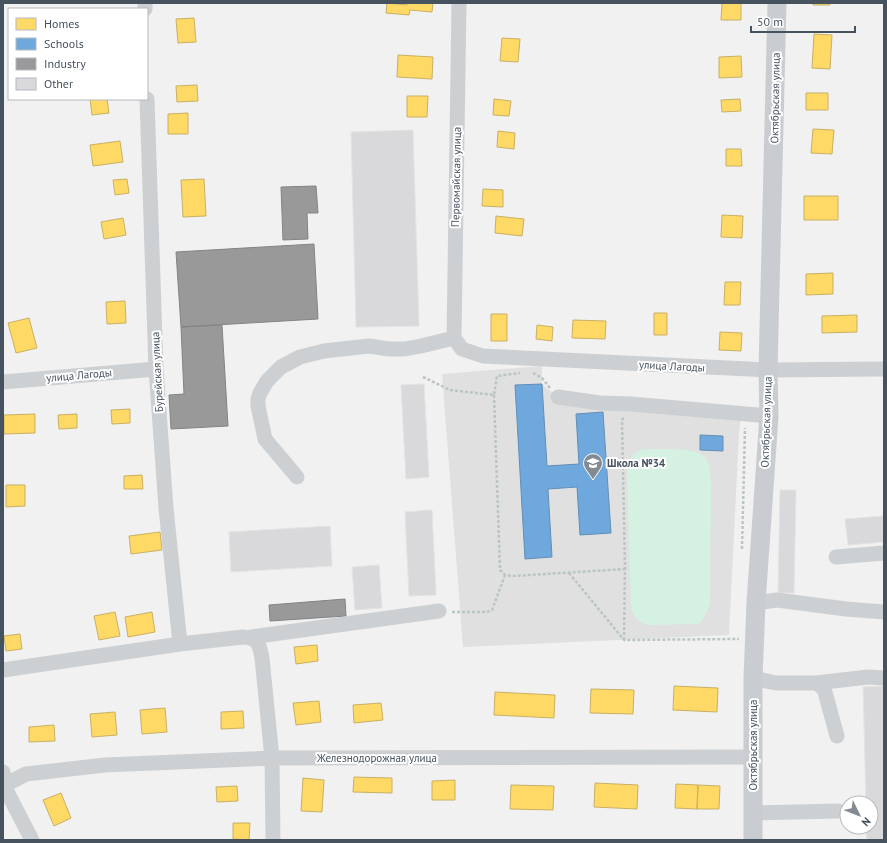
<svg xmlns="http://www.w3.org/2000/svg" width="887" height="843" font-family="'PT Sans',sans-serif">
<rect width="100%" height="100%" fill="#f2f1f1"/>
<!-- education -->
<path fill="#e0e0e1" d="M542 366V384L558 397 741 418 739 433 729 635 463 647 442 374Z"/>
<!-- green -->
<path fill="#d5f1e2" d="M644 449C659 450 695 446 706 458 710 464 710 473 711 480L710 602C708 611 705 618 698 624L648 625C636 622 633 615 631 604L627 474C628 460 629 454 644 449Z"/>
<!-- homes -->
<path fill="#ffd966" stroke="#c8b064" d="M387 3 407 5V3H433L432 12 410 10 409 15 386 13Z
M722 3H741V20H721Z
M813 3H830V5H813Z
M194 18 196 42 178 43 176 19Z
M814 34 832 35 830 69 812 68Z
M502 38 520 39 518 62 500 61Z
M398 55 433 57 432 79 397 77Z
M741 56 742 77 719 78V57Z
M197 85 198 101 177 102 176 86Z
M806 93H828V110H806Z
M407 96H428L427 117H407Z
M90 99H107L109 113 92 115Z
M494 99 511 101 509 116 493 115Z
M740 99 741 111 722 112 721 100Z
M188 113V134H168V114Z
M813 129 834 130 832 154 811 153Z
M498 131 515 133 514 149 497 147Z
M120 141 123 162 93 166 90 145Z
M726 149H741L742 166H726Z
M127 179 129 193 115 195 113 180Z
M204 179 206 216 183 217 181 180Z
M483 189 503 190V207L482 206Z
M804 196H838V220H804Z
M722 215 743 216 742 238 721 237Z
M496 216 524 219 522 236 495 233Z
M123 218 126 235 104 239 101 222Z
M833 273V294L806 295V274Z
M725 282H741L740 305H724Z
M125 301 126 323 107 324 106 302Z
M654 313H667V335H654Z
M491 314H507V341H491Z
M857 315V332L822 333V316Z
M29 318 37 348 16 353 8 323Z
M573 320 606 321 605 339 572 338Z
M537 325 553 327 552 341 536 339Z
M720 332 742 333 741 351 719 350Z
M130 409V423L112 424 111 410Z
M35 414V433L4 434V415Z
M77 414V428L59 429 58 415Z
M142 475 143 489H124V476Z
M6 485H25V506L6 507Z
M160 532 162 550 131 554 129 536Z
M115 612 120 636 99 640 94 616Z
M152 612 155 632 128 637 125 617Z
M20 634 22 649 6 651 4 636Z
M317 645 318 661 296 664 294 647Z
M674 686 718 688 717 712 673 710Z
M591 689 634 690 633 714 590 713Z
M495 692 555 695 554 718 494 715Z
M319 701 321 722 296 725 293 703Z
M381 703 383 720 354 723 353 705Z
M165 708 167 732 142 734 140 710Z
M243 711 244 728 221 729V712Z
M115 712 117 735 92 737 90 714Z
M54 725 55 741 29 742V727Z
M354 777 392 778V793L353 792Z
M303 778 324 780 322 812 301 811Z
M455 780V800H432V781Z
M595 783 638 785 637 809 594 807Z
M676 784 698 785 697 809 675 808Z
M511 785 554 786 553 810 510 809Z
M698 785 720 786 719 809H697Z
M237 786 238 801 217 802 216 787Z
M61 793 71 818 54 826 43 800Z
M233 823H250L249 840 233 839Z"/>
<!-- schools -->
<path fill="#6fa8dc" stroke="#638eb6" d="M542 384 547 466 579 464 576 414 603 412 611 533 580 535 577 487 548 489 552 557 525 559 515 385Z
M700 435 723 436V451L700 450Z"/>
<!-- industry -->
<path fill="#999" stroke="#808488" d="M316 186 318 213H307L308 239 283 240 281 187Z
M314 244 318 319 181 327 176 252Z
M222 325 228 426 171 429 169 395 184 394 181 327Z
M345 599 346 616 270 621 269 605Z"/>
<!-- building -->
<path fill="#d9d9db" stroke="#e3e3e4" d="M413 130 419 326 356 327 351 132Z
M424 384 429 477 406 479 401 385Z
M780 490H796L794 593H778Z
M432 510 436 595 409 596 405 512Z
M884 516V542L848 545 845 519Z
M330 526 332 566 231 572 229 532Z
M379 565 382 608 355 610 352 567Z
M884 686V840H867L866 827H871V803H866L863 687Z"/>
<g fill="none" stroke-linecap="round" stroke-linejoin="round">
<!-- path -->
<path stroke="#bac6c3" stroke-width="2.5" stroke-dasharray="3 2" stroke-linecap="butt" d="M533 373 542 378 550 388
M423 377 450 390 494 395 497 376 520 373
M494 395 500 570 505 575 513 576 625 569
M742 549 745 428
M569 573 624 640 739 639
M452 612H487L492 610 505 575
M624 640 625 569 622 420 624 417"/>
<!-- minor -->
<path stroke="#cdd0d2" stroke-width="15" d="M145 3V9
M459 3 454 338 462 349 483 356 768 370 884 369
M147 99 156 369 166 508 180 644
M3 382 156 369
M558 397 600 403 631 404 769 416
M297 477 265 439 258 406V399L260 393 267 381 281 367 300 357 324 351 369 346 389 349H405L421 346 454 338
M836 557 884 553
M756 603 777 600 846 609 884 612
M251 637 439 611
M3 670 180 644 243 637C259 638 259 644 262 658L272 758 273 840
M753 678 776 683H816L822 687 825 692 837 736
M816 683 868 677 884 678
M3 772 5 785 26 774 105 765 272 758 753 757
M3 784 32 840
M753 813 838 811"/>
<!-- major -->
<path stroke="#c9ccd0" stroke-width="19" d="M753 840V678L756 603 769 416 768 370 777 3"/>
</g>
<!-- icons -->
<defs>
<symbol id="school-pin" viewBox="-11 -11 22 30"><path d="M0 17L-7.5 6A9.5 9.5 0 1 1 7.5 6Z" fill="#838a92" stroke="#fff"/><path d="M0-5L7-2L0 1L-7-2ZM-4 1L0 2.5L4 1V4Q0 6-4 4Z" fill="#fff"/></symbol>
</defs>
<g fill-rule="evenodd">
<use href="#school-pin" x="582" y="452" width="22" height="30"/>
</g>
<g text-anchor="middle" stroke-width="4" stroke-linejoin="round" paint-order="stroke">
<!-- street labels -->
<g font-size="11" fill="#47525f" stroke="#fff">
<text transform="translate(775 98) rotate(-89)" y="4">Октябрьская улица</text>
<text transform="translate(456 177) rotate(-89)" y="4">Первомайская улица</text>
<text transform="translate(672 366) rotate(3)" y="4">улица Лагоды</text>
<text transform="translate(157 372) rotate(-93)" y="4">Бурейская улица</text>
<text transform="translate(79 375) rotate(-5)" y="4">улица Лагоды</text>
<text transform="translate(766 422) rotate(-88)" y="4">Октябрьская улица</text>
<text transform="translate(753 745) rotate(-90)" y="4">Октябрьская улица</text>
<text x="377" y="762">Железнодорожная улица</text>
</g>
<!-- poi labels -->
<g font-size="11" font-weight="bold" fill="#47525f" stroke="#fff" text-anchor="start">
<text x="607" y="467">Школа №34</text>
</g>
</g>
<!-- border -->
<rect width="887" height="843" fill="none" stroke="#47525f" stroke-width="8"/>
<!-- legend -->
<rect x="8" y="8" width="140" height="92" fill="#ffffff" stroke="#b5babf"/>
<rect x="16" y="18" width="20" height="12" fill="#ffd966" stroke="#b5babf"/>
<text x="44" y="28" font-size="12" fill="#47525f">Homes</text>
<rect x="16" y="38" width="20" height="12" fill="#6fa8dc" stroke="#b5babf"/>
<text x="44" y="48" font-size="12" fill="#47525f">Schools</text>
<rect x="16" y="58" width="20" height="12" fill="#999999" stroke="#b5babf"/>
<text x="44" y="68" font-size="12" fill="#47525f">Industry</text>
<rect x="16" y="78" width="20" height="12" fill="#d9d9db" stroke="#b5babf"/>
<text x="44" y="88" font-size="12" fill="#47525f">Other</text>
<!-- north arrow -->
<g transform="translate(859 815) rotate(133)"><circle r="19" fill="#ffffff" stroke="#b5babf"/>
<path d="M0-3L7 15L0 10L-7 15Z" fill="#838a92"/>
<text y="-6" font-size="11" font-weight="bold" text-anchor="middle" fill="#47525f">N</text>
</g>
<!-- scale -->
<path d="M751 26v6h104v-6" fill="none" stroke="#47525f" stroke-width="2"/>
<text x="757" y="26" font-size="12" fill="#47525f" stroke="#ffffff" stroke-width="3" paint-order="stroke">50 m</text>
</svg>
